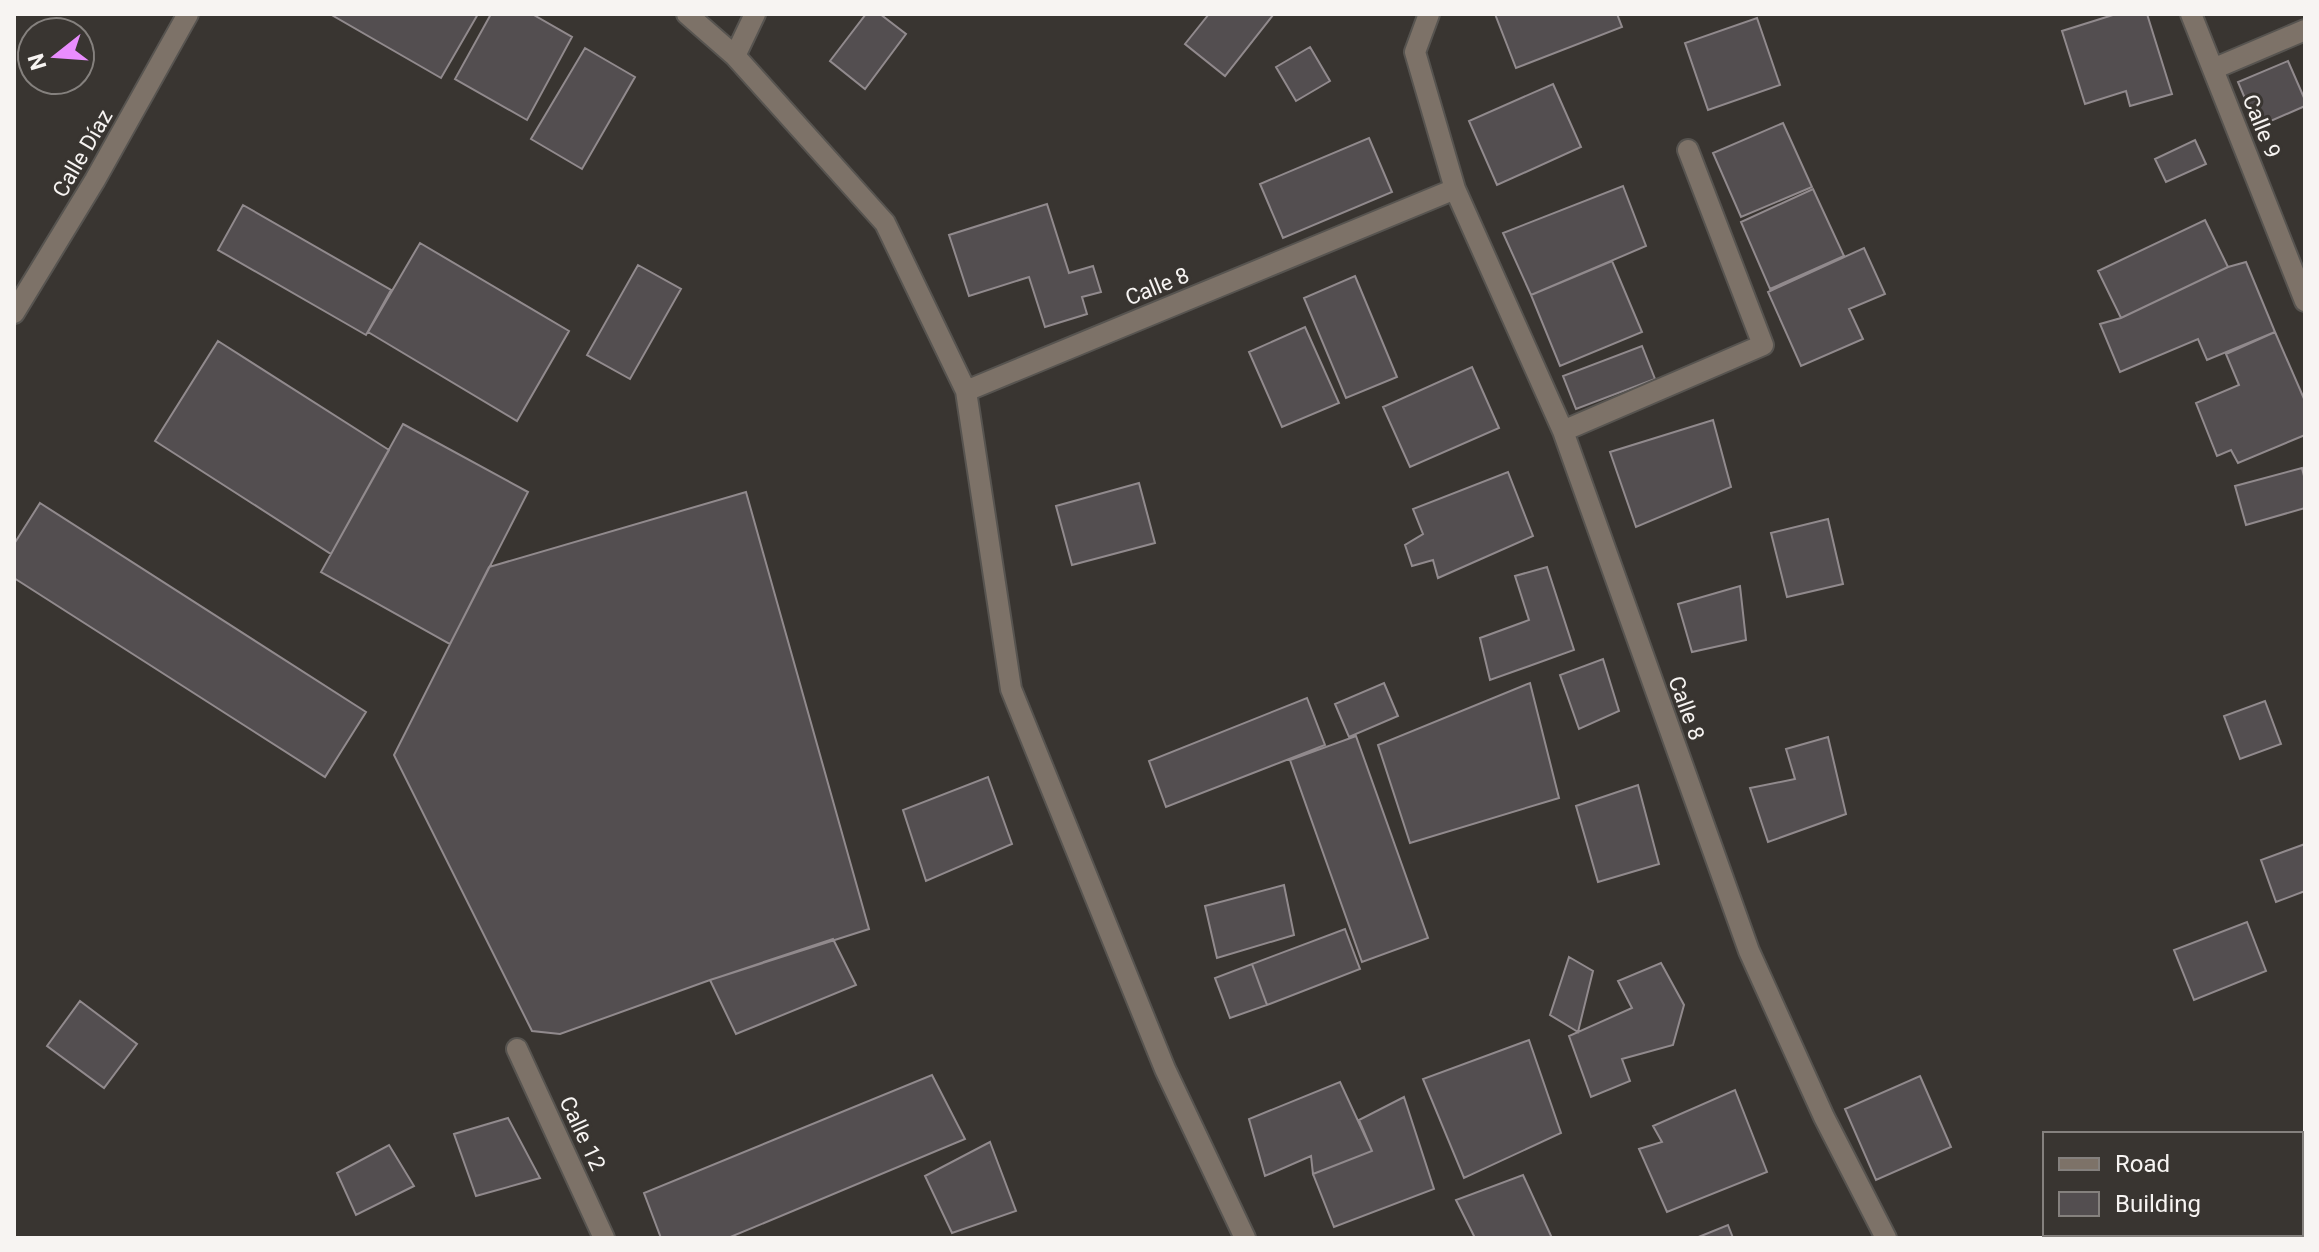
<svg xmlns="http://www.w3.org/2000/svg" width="2319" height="1252" font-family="Roboto,sans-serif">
<rect width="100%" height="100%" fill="#393531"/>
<!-- building -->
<path fill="#534e50" stroke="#918a8d" stroke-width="2" d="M330 14H478L441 78Z
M491 14H532L572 37 527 120 455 79Z
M866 14H880L906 34 865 89 830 61Z
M1209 14 1273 15 1225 76 1185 44Z
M1495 14H1617L1622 27 1516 68Z
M2116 14H2147L2172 94 2130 106 2126 91 2085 104 2062 31Z
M1757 18 1780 85 1708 110 1685 43Z
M1310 47 1330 81 1296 101 1276 67Z
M585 48 635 77 582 169 531 139Z
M2288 61 2305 100V106L2257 127 2238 82Z
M1553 84 1581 147 1497 185 1469 121Z
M1783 123 1812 187 1741 217 1713 153Z
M1369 138 1392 192 1283 238 1260 184Z
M2195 140 2206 164 2166 182 2155 159Z
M1623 186 1646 246 1531 295 1503 233Z
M1813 189 1844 256 1770 289 1741 222Z
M1047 204 1069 273 1093 266 1101 292 1082 297 1087 314 1045 327 1029 277 969 296 949 235Z
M243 205 391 290 366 335 218 250Z
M2205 220 2228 267 2121 318 2098 271Z
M420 243 569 331 517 421 368 332Z
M1864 248 1885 294 1849 309 1863 339 1801 366 1768 292Z
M1612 261 1642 332 1560 366 1531 295Z
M2246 262 2275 332 2207 360 2198 339 2120 372 2100 324 2121 318 2228 267Z
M638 265 681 289 630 379 587 355Z
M1355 276 1397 377 1346 398 1304 298Z
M1305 327 1339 403 1282 427 1249 352Z
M2275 332 2305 401V435L2238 463 2231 450 2217 456 2196 403 2239 385 2226 354Z
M218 341 389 450 331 554 155 441Z
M1642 346 1655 379 1576 409 1563 376Z
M1472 367 1499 428 1410 467 1383 407Z
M1713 420 1731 487 1636 527 1610 452Z
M403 424 528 492 450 644 321 572Z
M2302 468 2305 480V508L2246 525 2235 486Z
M1508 472 1533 536 1438 578 1433 560 1412 566 1405 545 1423 534 1413 509Z
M1139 483 1155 543 1072 565 1056 506Z
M746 492 869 929 710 980 560 1034 532 1031 394 755 489 567Z
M40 503 366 712 325 777 14 578V544Z
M1828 519 1843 584 1787 597 1771 533Z
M1547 567 1574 650 1490 680 1480 638 1529 620 1515 576Z
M1740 586 1746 640 1692 652 1678 604Z
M1603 659 1619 711 1579 729 1560 675Z
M1384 683 1398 716 1349 737 1335 704Z
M1530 683 1559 798 1410 843 1378 745Z
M1307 698 1325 745 1166 807 1149 761Z
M2265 701 2281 744 2240 759 2224 716Z
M1356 736 1428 938 1362 962 1290 760Z
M1828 737 1846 814 1768 842 1750 788 1795 779 1786 749Z
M988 777 1012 844 926 881 903 810Z
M1638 785 1659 864 1598 882 1576 806Z
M2305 844V891L2276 902 2261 860Z
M1284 885 1294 935 1217 958 1205 906Z
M2247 922 2266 971 2194 1000 2174 950Z
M1345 929 1360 969 1267 1005 1252 964Z
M833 939 856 985 736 1034 710 980Z
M1569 957 1593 971 1578 1032 1550 1015Z
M1661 963 1684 1005 1673 1045 1622 1059 1630 1081 1591 1097 1569 1036 1632 1008 1618 981Z
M1252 964 1267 1005 1230 1018 1215 978Z
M80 1001 137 1044 104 1088 47 1046Z
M1529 1040 1561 1133 1464 1178 1423 1079Z
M932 1075 965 1139 728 1238H661L644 1193Z
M1920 1076 1951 1147 1876 1180 1845 1109Z
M1340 1082 1372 1151 1313 1174 1311 1156 1265 1176 1249 1119Z
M1735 1090 1767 1172 1667 1212 1639 1149 1662 1142 1653 1126Z
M1404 1097 1434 1189 1334 1227 1313 1174 1372 1151 1359 1120Z
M508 1118 540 1178 476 1196 454 1134Z
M990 1142 1016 1211 952 1233 925 1176Z
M389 1145 414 1186 356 1215 337 1173Z
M2303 1166 2305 1172V1238H2289L2287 1234H2301Z
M1523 1175 1552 1238H1475L1456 1200Z
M1728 1225 1733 1238H1696Z
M2175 1234H2225L2227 1238H2177Z"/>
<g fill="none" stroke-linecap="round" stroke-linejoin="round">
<defs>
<path id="minor" d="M687 14 735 56 885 223 966 391 1011 689 1165 1069 1245 1238
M1429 14 1415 52 1455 189 1563 431 1749 951 1824 1117 1886 1238
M2191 14 2305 301
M735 56 755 14
M2213 69 2305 30
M14 313 95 180 188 14
M966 391 1455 189
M1563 431 1763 345 1688 150
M517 1049 604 1238"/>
</defs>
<!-- minor casing -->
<use href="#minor" stroke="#575450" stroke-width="24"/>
<!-- minor -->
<use href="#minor" stroke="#7d7268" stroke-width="20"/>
</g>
<g text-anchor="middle" stroke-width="6" stroke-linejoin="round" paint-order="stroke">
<!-- street labels -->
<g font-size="22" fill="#f7f4f2" stroke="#393531">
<text transform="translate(2262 126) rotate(68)" y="8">Calle 9</text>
<text transform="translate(82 153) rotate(-60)" y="8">Calle Díaz</text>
<text transform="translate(1157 286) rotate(-22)" y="8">Calle 8</text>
<text transform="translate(1687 708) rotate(70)" y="8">Calle 8</text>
<text transform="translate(583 1133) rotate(65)" y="8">Calle 12</text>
</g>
</g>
<!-- border -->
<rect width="2319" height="1252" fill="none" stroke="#f7f4f2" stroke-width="32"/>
<!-- legend -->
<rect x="2043" y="1132" width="260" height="104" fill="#393531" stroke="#85817e" stroke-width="2"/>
<rect x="2059" y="1158" width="40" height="12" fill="#7d7268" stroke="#85817e" stroke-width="2"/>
<text x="2115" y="1172" font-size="24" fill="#f7f4f2">Road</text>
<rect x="2059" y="1192" width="40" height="24" fill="#534e50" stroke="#85817e" stroke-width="2"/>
<text x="2115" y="1212" font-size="24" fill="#f7f4f2">Building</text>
<!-- north arrow -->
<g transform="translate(56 56) rotate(253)"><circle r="38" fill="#393531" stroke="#85817e" stroke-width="2"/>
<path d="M0-6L14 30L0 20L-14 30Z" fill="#e98dfe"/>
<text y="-12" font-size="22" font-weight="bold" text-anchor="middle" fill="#f7f4f2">N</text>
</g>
</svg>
